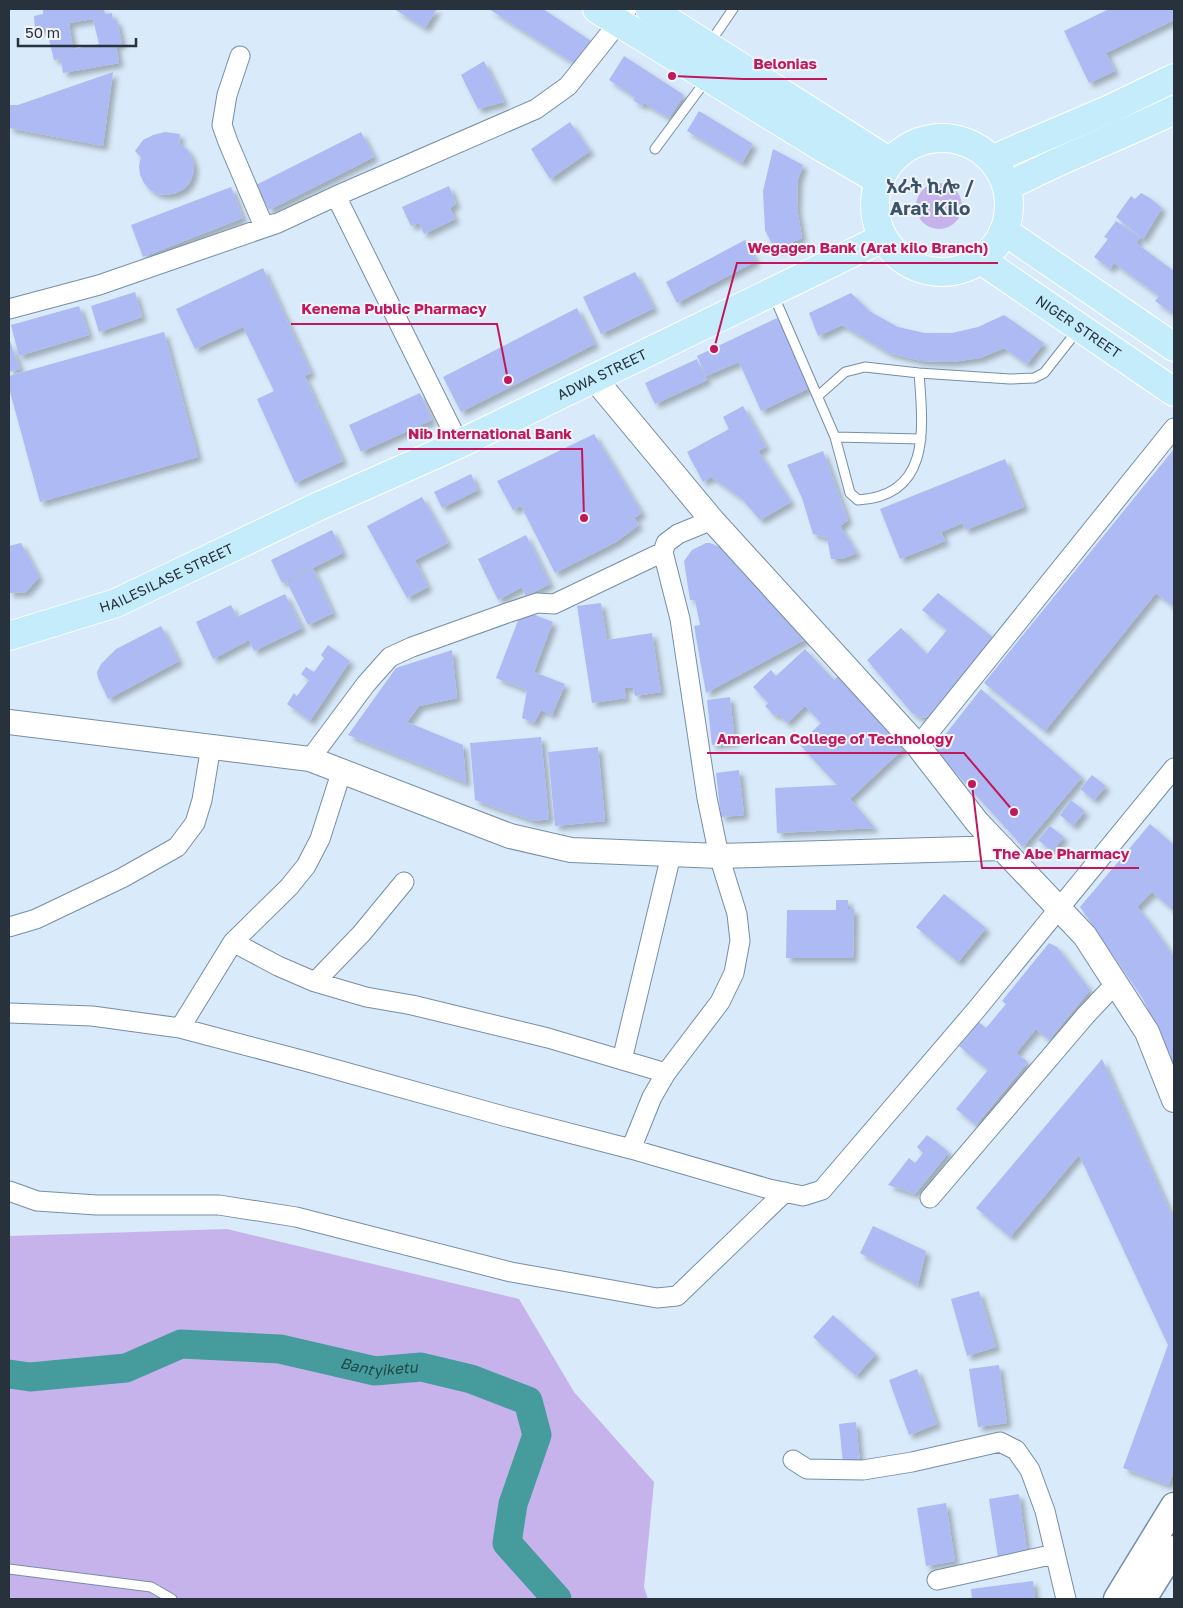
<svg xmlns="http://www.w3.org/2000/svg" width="1183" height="1608" font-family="'Golos Text','Noto Sans Ethiopic',sans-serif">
<defs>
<filter id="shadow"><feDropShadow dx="4.5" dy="4.5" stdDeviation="2.5" flood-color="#0004"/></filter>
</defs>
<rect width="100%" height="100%" fill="#d9eafa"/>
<!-- green -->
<path fill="#c7b3ec" d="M916 206a23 23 0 1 1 46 0a23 23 0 1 1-46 0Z
M227 1229 519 1299 574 1392 654 1482 644 1587 648 1599H9V1236Z"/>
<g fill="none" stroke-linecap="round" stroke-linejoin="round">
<!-- river -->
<path stroke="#469c9d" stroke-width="29" id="s1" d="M9 1374 30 1377 126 1368 181 1344 280 1349 375 1371 421 1367 471 1379 528 1401 537 1435 513 1504 507 1543 557 1599"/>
</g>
<!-- building -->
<path fill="#adbaf3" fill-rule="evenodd" filter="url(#shadow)" d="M43 9H104L105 14 112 13 113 21 117 20 122 44 116 45 119 63 63 73 61 59 54 60 48 35 54 34 52 28 35 30 34 16 43 14ZM93 19 99 44 73 49 69 23Z
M394 9H437L425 28Z
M489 9H543L594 43 578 66Z
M1109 9H1174V20L1106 53 1115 71 1089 83 1064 31Z
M624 56 684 95 669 118 644 103 642 106 633 100 635 97 609 80Z
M484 61 504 102 478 109 461 75Z
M113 72 103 146 9 128V105H18Z
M699 111 753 144 742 163 687 131Z
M570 122 590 151 550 179 531 149Z
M165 132 180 134 179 143 187 149 191 156 194 165 193 174 190 182 184 189 176 193 167 195 158 194 150 190 144 183 140 175 139 166 141 157 135 151 143 140 153 135Z
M361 132 374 157 269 210 256 185Z
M773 149 803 165 798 180 797 208 802 238 775 250 765 230 763 191Z
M449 186 456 204 450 208 455 219 424 234 419 223 411 226 402 207Z
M231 187 243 218 143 257 131 225Z
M1141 193 1150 198 1162 208 1143 239 1116 217 1131 196 1135 199Z
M1116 221 1140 237 1136 243 1174 271V314L1155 301 1159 296 1114 263 1110 269 1094 257 1108 239 1104 237Z
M745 240 756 261 677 303 666 282Z
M263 268 311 373 293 382 305 377 343 461 295 483 257 399 274 391 243 327 195 349 176 309Z
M635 272 654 308 601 334 583 297Z
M135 292 142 317 99 332 91 306Z
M851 293 869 311 898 327 925 333H952L978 327 1004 315 1044 343 1027 364 1004 348 980 358 952 362 921 361 889 353 842 325 818 336 809 313Z
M79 306 89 335 19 356 11 325Z
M577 308 595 344 461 412 443 377Z
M777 318 794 349 809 388 761 411 739 362 706 376 697 356Z
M164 332 198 457 40 502 9 388V376Z
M9 341H10L20 369 9 372Z
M697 359 707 380 655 404 645 383Z
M420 393 432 420 361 452 349 425Z
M743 406 766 447 758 451 791 502 760 520 741 498 711 477 703 482 687 452 729 429 723 417Z
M594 434 642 513 634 518 639 525 616 542 555 573 521 506 513 510 497 481Z
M1174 449V607L1156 593 1045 731 984 683Z
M823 451 848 520 840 526 857 553 842 559H831L827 538 813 534 802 498 787 465Z
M1005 459 1024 507 965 530 963 523 941 532 945 541 900 559 880 509Z
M471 474 478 490 442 508 434 492Z
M422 497 448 543 415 560 428 587 407 598 367 526Z
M332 530 343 553 282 583 271 560Z
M526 535 550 584 526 596 522 587 498 600 478 559Z
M21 543 39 577 26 592 9 593V546Z
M706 543H710L720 547 806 639 706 693 694 626 700 625 695 600H690L684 561 692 550Z
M313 569 333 613 308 625 287 582Z
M938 593 994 638 931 714 925 718 919 717 912 713 867 660 901 628 927 654 947 630 922 610Z
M285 594 302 628 254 651 249 640 213 659 196 622 231 605 237 617Z
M601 603 607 640 652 633 661 692 635 696 633 687 624 688 626 698 592 703 577 606Z
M522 610 553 622 534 672 565 684 552 715 541 710 534 723 522 718 527 690 496 678Z
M161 626 179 661 108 699 98 678 97 672 101 664 116 649Z
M328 645 350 661 310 721 287 704 294 693 297 696 309 680 301 674 306 667 314 672 324 658 321 655Z
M805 649 834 680 838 676 905 747 850 799 875 828 777 833 775 788 837 785 799 744 821 723 805 706 787 723 778 714 775 716 765 706 768 703 753 687 771 670 776 676Z
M452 650 457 698 419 706 407 722 463 745 466 783 348 735 396 668Z
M981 689 1082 777 1023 847 934 749Z
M730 697 735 742 712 745 707 700Z
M541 737 549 819 534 821 475 800 470 743Z
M598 747 605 821 555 826 548 752Z
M739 770 744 815 721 817 716 773Z
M1092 775 1106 786 1094 800 1080 789Z
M1071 800 1085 811 1073 826 1060 815Z
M1150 824 1174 845V911L1152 892 1137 907 1149 921 1174 957V1065L1143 999 1080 907Z
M1050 826 1064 837 1052 851 1038 840Z
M944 894 986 928 958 962 916 927Z
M836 900H848V909H854L853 958H786L787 910H836Z
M1049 943 1057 947 1090 990 1049 1040 1036 1029 1016 1053 1028 1062 976 1125 956 1109 988 1070 959 1046 979 1022 986 1028 1006 1004 1002 1001Z
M1102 1059 1174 1221V1470L1169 1485 1123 1468 1168 1345 1079 1155 1010 1237 976 1208Z
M927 1135 949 1152 915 1194 888 1185 909 1158 915 1163 923 1153 917 1147Z
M873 1226 926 1251 918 1285 860 1253Z
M979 1291 996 1347 967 1356 951 1299Z
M833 1315 876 1354 856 1376 813 1337Z
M999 1365 1007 1423 978 1427 969 1369Z
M917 1369 937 1424 909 1435 889 1380Z
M856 1422 860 1463H843L839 1424Z
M1019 1494 1027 1552 998 1557 989 1499Z
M946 1503 955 1561 926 1566 917 1508Z
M1033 1581 1035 1599H972L971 1589Z"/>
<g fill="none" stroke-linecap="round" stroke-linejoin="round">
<defs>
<path id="service" d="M709 44 733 9
M655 149 707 79
M773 294 835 437 921 439
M818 396 845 372 865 367 919 373 1010 379 1034 378 1044 373 1077 331
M835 437 850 493 858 500C932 496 923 427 919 373
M9 1569 151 1587 172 1599"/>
<path id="minor" d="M240 56 227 95 222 125 228 142 262 222 267 225 278 223 336 196
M9 309 99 285 278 223
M459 444 336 196 536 109 568 86 619 22 627 9
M918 746 1174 428
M310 759 366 684 390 657 412 647 510 612 537 603 554 604 663 552
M9 927 36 919 122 878 177 847 195 823 202 800 211 746
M233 942 278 966 315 982 366 997 412 1005 548 1038 666 1073
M315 982 362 933 404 882
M9 1013 92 1016 180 1028 305 1061 507 1117 631 1149 769 1189 803 1196 822 1190 976 1010 1174 768
M180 1028 233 942 289 887 306 866 320 839 342 770
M622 1060 671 855
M631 1149 652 1097 666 1073 720 1002 734 973 740 941 737 914 719 856 707 798 680 619 663 552 666 543 678 534 712 520
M9 1191 37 1201 97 1205H219L296 1217 511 1272 657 1298 677 1296 785 1192
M930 1198 1086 1015 1116 983
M793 1460 807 1469 863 1470 912 1462 1000 1442 1016 1450 1030 1470 1045 1511 1066 1599
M937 1580 1055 1554"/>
<path id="tertiary" d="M594 378 712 520 918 746 977 822 1085 936 1147 1032 1174 1100
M9 722 310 759 510 836 571 850 719 856 1002 848"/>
<path id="secondary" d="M1117 1599 1174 1506
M1143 1599 1174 1549"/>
<g id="primary">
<path d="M597 9 823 148 880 181"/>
<path d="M650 9 890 162"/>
<circle cx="942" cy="205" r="67"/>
<path d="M993 159 1112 108 1174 78"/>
<path d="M1007 187C1061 158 1119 137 1174 110"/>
<path d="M1004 231 1174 347"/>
<path id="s2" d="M981 260 1174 392"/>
<path id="s3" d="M9 636 116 603 317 507 459 444 883 238"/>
</g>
</defs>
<!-- service casing -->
<use href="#service" stroke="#758ea7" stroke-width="11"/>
<!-- minor casing -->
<use href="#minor" stroke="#758ea7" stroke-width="21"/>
<!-- tertiary casing -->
<use href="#tertiary" stroke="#758ea7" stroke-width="26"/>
<!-- secondary casing -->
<use href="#secondary" stroke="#758ea7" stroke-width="29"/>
<!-- primary casing -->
<use href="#primary" stroke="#fff" stroke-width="30"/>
<!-- service -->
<use href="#service" stroke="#fff" stroke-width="9"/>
<!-- minor -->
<use href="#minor" stroke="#fff" stroke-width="19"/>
<!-- tertiary -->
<use href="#tertiary" stroke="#fff" stroke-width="24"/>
<!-- secondary -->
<use href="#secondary" stroke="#fff" stroke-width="26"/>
<!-- primary -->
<use href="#primary" stroke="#c5ecfb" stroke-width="28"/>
</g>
<g text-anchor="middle" stroke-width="4" stroke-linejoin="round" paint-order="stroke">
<!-- street labels -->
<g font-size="14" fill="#28323d" stroke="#f0f5fb">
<text dy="5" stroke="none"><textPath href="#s2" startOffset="118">NIGER STREET</textPath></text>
<text dy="5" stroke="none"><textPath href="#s3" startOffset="649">ADWA STREET</textPath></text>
<text dy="5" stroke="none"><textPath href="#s3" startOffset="168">HAILESILASE STREET</textPath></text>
</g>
<!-- water labels -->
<g font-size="15" font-style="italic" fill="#204849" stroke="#f0f5fb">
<text dy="5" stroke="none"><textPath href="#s1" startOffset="378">Bantyiketu</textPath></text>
</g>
<!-- district labels -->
<g font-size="19" font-weight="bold" fill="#3c536a" stroke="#f0f5fb">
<text x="930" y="193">አራት ኪሎ /<tspan x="930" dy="22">Arat Kilo</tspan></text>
</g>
</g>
<!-- callouts -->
<path fill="none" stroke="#c2185b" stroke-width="2" d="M672 76L743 79H827M714 349L737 263H998M508 380L497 324H291M584 518L582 449H398M1014 812L964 753H707M972 784L982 868H1139"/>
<g fill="#c2185b" stroke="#f0f5fb" stroke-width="2">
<circle cx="672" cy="76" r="5"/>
<circle cx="714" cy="349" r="5"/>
<circle cx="508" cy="380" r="5"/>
<circle cx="584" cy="518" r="5"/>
<circle cx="1014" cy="812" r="5"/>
<circle cx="972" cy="784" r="5"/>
</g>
<g font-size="15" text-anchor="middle" font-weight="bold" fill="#c2185b" stroke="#f0f5fb" stroke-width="4" stroke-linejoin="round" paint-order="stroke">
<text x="785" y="69">Belonias</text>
<text x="868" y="253">Wegagen Bank (Arat kilo Branch)</text>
<text x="394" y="314">Kenema Public Pharmacy</text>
<text x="490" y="439">Nib International Bank</text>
<text x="835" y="744">American College of Technology</text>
<text x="1061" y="859">The Abe Pharmacy</text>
</g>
<!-- border -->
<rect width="1183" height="1608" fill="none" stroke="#28323d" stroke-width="20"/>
<!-- scale -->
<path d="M18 38v8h118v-8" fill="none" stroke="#28323d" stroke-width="2.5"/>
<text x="25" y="38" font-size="15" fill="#28323d" stroke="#f0f5fb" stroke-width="4" paint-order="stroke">50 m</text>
</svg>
